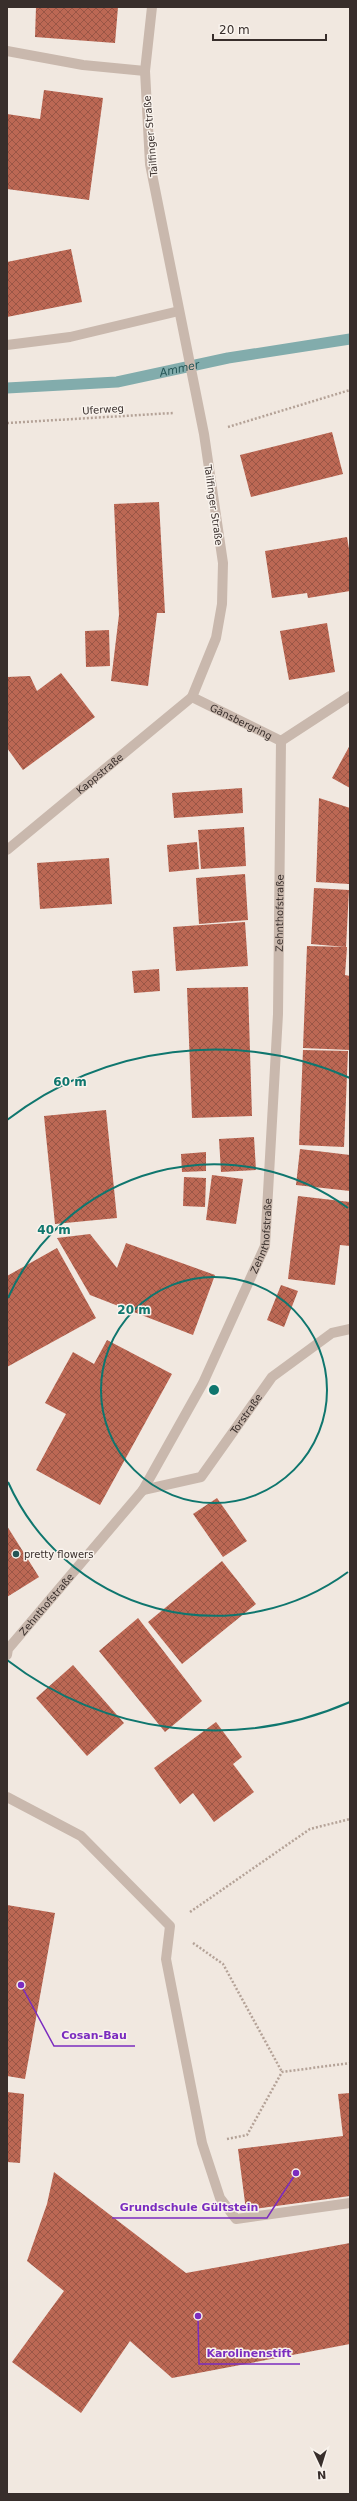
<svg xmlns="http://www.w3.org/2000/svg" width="357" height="2501" font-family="'DejaVu Sans',sans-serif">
<defs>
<pattern id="building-cross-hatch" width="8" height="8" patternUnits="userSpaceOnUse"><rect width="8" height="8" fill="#bc6854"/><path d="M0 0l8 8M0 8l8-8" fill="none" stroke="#9a5646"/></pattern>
</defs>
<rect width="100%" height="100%" fill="#f1e8e0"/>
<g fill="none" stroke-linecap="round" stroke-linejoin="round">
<!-- stream -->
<path stroke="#82acac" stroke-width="11" id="s1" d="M7 388 117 382 228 358 350 339"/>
</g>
<!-- building -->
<path fill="url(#building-cross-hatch)" d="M36 7H118L115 43 35 37Z
M44 90 103 98 89 200 7 189V114L40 119Z
M71 249 82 302 7 317V262Z
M332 432 343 474 251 497 240 455Z
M159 502 165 613H157L148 686 111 681 119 615 114 504Z
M347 537 350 555V591L308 598 307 593 272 598 265 551Z
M327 623 335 672 289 680 280 631Z
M109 630 110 666 86 667 85 631Z
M61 673 95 717 23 770 7 748V677L30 676 37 691Z
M350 745V788L332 778Z
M242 788 243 813 174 818 172 793Z
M319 798 350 808 349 884 316 882Z
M244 827 246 866 201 869 198 830Z
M197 842 199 869 169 872 167 845Z
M109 858 112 904 40 909 37 863Z
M245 874 248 920 199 924 196 878Z
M314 888 349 890 346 947 311 944Z
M245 922 248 966 176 971 173 927Z
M307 946 347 947 345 975 350 976V1050L303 1048Z
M159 969 160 991 134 993 132 971Z
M248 987 252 1116 192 1118 187 988Z
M303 1050 348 1051 344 1147 299 1145Z
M106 1110 117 1218 55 1224 44 1116Z
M254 1137 256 1170 221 1172 219 1139Z
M300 1149 350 1155V1191L296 1185Z
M206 1152V1171L182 1172 181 1154Z
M212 1175 243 1179 236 1224 206 1220Z
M184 1177 206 1178 205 1207 183 1206Z
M298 1196 350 1202V1246L340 1245 335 1285 288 1279Z
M90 1234 117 1268 126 1243 215 1275 193 1335 90 1295 57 1238Z
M57 1248 96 1318 7 1367V1276Z
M281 1285 298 1291 284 1327 267 1320Z
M107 1340 172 1374 100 1505 36 1470 66 1414 45 1403 73 1352 94 1364Z
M217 1498 247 1541 223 1557 193 1514Z
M7 1526 39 1577 7 1597Z
M222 1561 256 1604 182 1664 148 1622Z
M138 1618 202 1701 165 1732 99 1651Z
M73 1665 124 1723 87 1756 36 1698Z
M216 1722 242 1757 233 1764 254 1792 214 1822 193 1793 180 1804 154 1768Z
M7 1905 55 1913 25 2079 7 2076Z
M7 2092 24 2094 20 2163 7 2162Z
M350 2093V2196L246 2210 238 2149 343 2136 338 2094Z
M54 2172 186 2273 350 2243V2344L172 2378 130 2341 81 2413 12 2362 64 2291 27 2261 47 2204Z"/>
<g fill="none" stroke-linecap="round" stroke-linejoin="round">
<!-- path -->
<path stroke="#b4a297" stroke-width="2.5" stroke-dasharray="2 2" stroke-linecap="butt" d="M7 423 173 413
M228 427 350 390
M190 1912 310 1829 350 1819
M193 1943 223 1964 282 2072
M227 2139 247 2135 282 2072 350 2063"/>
<!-- minor -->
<g stroke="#c9b8ad" stroke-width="10">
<path d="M7 51 83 65 145 71"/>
<path d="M7 345 70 337 179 311"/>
<path id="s2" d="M192 697 281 741"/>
<path d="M281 741 350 696"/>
<path id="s3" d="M7 850 192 697 216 638 222 604 223 563 204 434 150 164 145 71 152 7"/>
<path id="s4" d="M143 1490 201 1477 272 1377 332 1333 350 1329"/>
<path id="s5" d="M7 1655 8 1649 143 1490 203 1383 265 1246 278 1014 281 741"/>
<path d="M7 1797 81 1836 170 1926 166 1959 202 2143 220 2198 236 2219 350 2203"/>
</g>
</g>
<!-- distance rings -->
<g fill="none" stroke="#0f766e" stroke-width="2">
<circle cx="214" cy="1390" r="113"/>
<path d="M348 1572A226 226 0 0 1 8 1482M8 1298A226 226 0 0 1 348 1208"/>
<path d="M350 1702A340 340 0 0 1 7 1660M7 1120A340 340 0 0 1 350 1078"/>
</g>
<!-- markers -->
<circle fill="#245556" stroke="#f9f3ed" stroke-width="1.5" cx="16" cy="1554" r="4"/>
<g text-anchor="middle" stroke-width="3" stroke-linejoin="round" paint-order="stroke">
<!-- street labels -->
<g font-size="10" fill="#382e2b" stroke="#f9f3ed">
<text transform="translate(150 136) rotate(-95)" y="4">Tailfinger Straße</text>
<text transform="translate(103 409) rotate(-4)" y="4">Uferweg</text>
<text transform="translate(214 505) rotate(82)" y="4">Tailfinger Straße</text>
<text dy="4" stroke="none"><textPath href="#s2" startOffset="55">Gänsbergring</textPath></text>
<text dy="4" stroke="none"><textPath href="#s3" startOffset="120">Kappstraße</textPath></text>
<text dy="4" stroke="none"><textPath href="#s5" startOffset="821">Zehnthofstraße</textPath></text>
<text dy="4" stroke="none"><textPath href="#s5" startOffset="497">Zehnthofstraße</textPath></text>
<text dy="4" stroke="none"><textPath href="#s4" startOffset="137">Torstraße</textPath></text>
<text dy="4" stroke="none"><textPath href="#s5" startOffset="65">Zehnthofstraße</textPath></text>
</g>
<!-- poi labels -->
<g font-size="10" fill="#382e2b" stroke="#f9f3ed" text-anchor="start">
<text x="24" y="1558">pretty flowers</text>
</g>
<!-- water labels -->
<g font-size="11" font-style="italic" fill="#245556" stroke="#f9f3ed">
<text dy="4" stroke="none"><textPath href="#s1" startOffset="174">Ammer</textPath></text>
</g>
</g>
<circle cx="214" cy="1390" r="6" fill="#0f766e" stroke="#f9f3ed" stroke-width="2"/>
<g font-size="12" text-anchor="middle" font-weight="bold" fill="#0f766e" stroke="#f9f3ed" stroke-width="3" stroke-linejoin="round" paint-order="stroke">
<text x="70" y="1086">60 m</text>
<text x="54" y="1234">40 m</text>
<text x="134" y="1314">20 m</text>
</g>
<!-- callouts -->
<path fill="none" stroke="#7b2cbf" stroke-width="1.5" d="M21 1985L54 2046H135M296 2173L267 2218H112M198 2316L199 2364H300"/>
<g fill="#7b2cbf" stroke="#f9f3ed" stroke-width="1.5">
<circle cx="21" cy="1985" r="4"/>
<circle cx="296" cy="2173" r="4"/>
<circle cx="198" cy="2316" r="4"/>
</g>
<g font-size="11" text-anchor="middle" font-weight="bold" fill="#7b2cbf" stroke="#f9f3ed" stroke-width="3" stroke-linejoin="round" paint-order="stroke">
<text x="94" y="2039">Cosan-Bau</text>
<text x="189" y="2211">Grundschule Gültstein</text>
<text x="249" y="2357">Karolinenstift</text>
</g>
<!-- border -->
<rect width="357" height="2501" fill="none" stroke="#382e2b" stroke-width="16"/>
<!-- north arrow -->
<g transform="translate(321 2465) rotate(176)" stroke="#f9f3ed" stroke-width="3" paint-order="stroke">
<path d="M0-3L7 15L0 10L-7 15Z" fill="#382e2b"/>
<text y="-6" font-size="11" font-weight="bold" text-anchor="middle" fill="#382e2b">N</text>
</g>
<!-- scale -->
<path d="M213 34v6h113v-6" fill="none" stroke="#382e2b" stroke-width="2"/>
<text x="219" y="34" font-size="12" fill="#382e2b" stroke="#f9f3ed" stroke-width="3" paint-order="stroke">20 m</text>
</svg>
